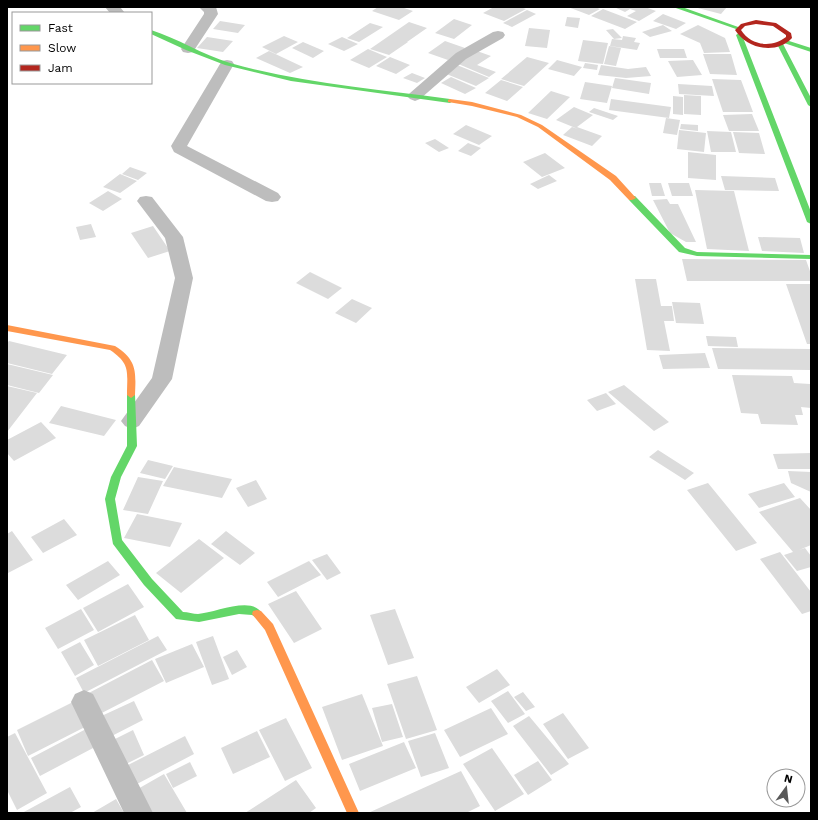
<svg xmlns="http://www.w3.org/2000/svg" width="818" height="820" font-family="'Work Sans',sans-serif">
<rect width="100%" height="100%" fill="#fff"/>
<!-- building -->
<path fill="#dcdcdc" d="M378 7H401L413 11 399 20 372 11Z
M494 7H520L526 9 504 21 483 13Z
M568 7H595L600 9 589 15Z
M614 7H645L656 11 639 21 627 16 636 11 630 9 625 12Z
M694 7H727L721 14Z
M603 9 637 22 625 29 591 16Z
M527 10 536 14 512 27 503 23Z
M663 14 686 23 676 29 653 21Z
M567 17 580 18 578 28 565 26Z
M454 19 472 25 454 39 435 33Z
M220 21 245 25 238 33 213 29Z
M409 22 427 28 407 42 397 38 408 42 389 55 370 49Z
M370 23 383 27 359 42 347 38Z
M663 25 672 31 650 37 642 32Z
M698 25 725 38 730 52 704 53 700 43 680 34Z
M529 28 550 30 547 48 525 46Z
M613 29 622 38 614 39 606 30Z
M284 36 298 42 276 54 262 47Z
M623 36 636 38 634 42 640 43 637 50 610 46 612 39 622 40Z
M207 37 233 41 223 52 197 48Z
M342 37 358 44 344 51 328 44Z
M583 40 608 43 603 64 578 61Z
M445 41 465 48 448 60 428 53Z
M303 42 324 51 313 58 292 48Z
M609 46 621 48 616 66 604 64Z
M368 49 387 57 369 68 350 60Z
M657 49H684L687 58H660Z
M269 51 303 67 290 73 256 58Z
M477 51 491 56 477 65 496 72 489 77 456 63Z
M703 54H731L737 75 710 74Z
M390 57 410 65 396 74 376 66Z
M527 57 549 63 524 86 501 79Z
M557 60 582 67 574 76 548 69Z
M693 60 702 75 677 77 668 61Z
M585 63 598 65 597 70 583 68Z
M457 65 489 78 476 86 444 73Z
M601 65 628 69 646 67 651 76 626 78 598 75Z
M412 73 425 78 417 83 403 78Z
M451 77 476 88 465 94 441 83Z
M615 78 651 83 649 94 612 88Z
M712 79 741 80 753 112H723Z
M501 80 523 87 507 101 485 93Z
M585 82 612 86 607 103 580 99Z
M678 84 712 86 714 96 679 94Z
M551 91 570 97 547 119 528 113Z
M684 95 701 96V115L684 114Z
M673 96 683 97V115L673 114Z
M611 99 671 107 669 118 609 110Z
M574 107 593 115 577 127 602 136 592 146 563 135 572 127 578 129 556 120Z
M594 108 618 116 613 120 589 112Z
M752 114 759 131H729L723 115Z
M666 118 680 120 677 135 663 133Z
M681 124 698 125V131L680 129Z
M466 125 492 136 479 145 453 134Z
M679 130 706 133 704 152 677 149Z
M707 131 731 132 736 152H711Z
M733 132 759 133 765 154 739 153Z
M435 139 449 148 439 152 425 143Z
M468 143 481 148 471 156 458 151Z
M688 152 716 155V180L688 178Z
M545 153 565 168 542 177 523 162Z
M130 167 147 173 138 180 122 174Z
M120 174 137 181 120 193 103 187Z
M549 175 557 181 538 189 530 184Z
M721 176 775 178 779 191 725 190Z
M649 183H661L665 196H652Z
M668 183H689L693 196H672Z
M695 190 734 191 749 251 707 249Z
M108 191 122 199 103 211 89 203Z
M667 199 670 204H678L696 242H686L670 233 653 200Z
M91 224 96 237 80 240 76 227Z
M153 226 170 251 148 258 131 233Z
M758 237 800 238 804 253 762 251Z
M682 259 806 260 811 274V281H687Z
M310 272 342 288 328 299 296 283Z
M635 279H656L661 306H672L674 321H664L670 351 647 350Z
M786 284H811V344H807Z
M352 299 372 308 356 323 335 313Z
M672 302 700 303 704 324 676 323Z
M706 336 736 337 738 347 708 346Z
M9 341 67 355 52 374 7 363V343Z
M712 348 811 349V370L718 369Z
M705 353 710 368 663 369 659 355Z
M7 364 53 375 39 393 7 385Z
M732 375 792 376 794 383 810 384 811 408 801 407 803 415H795L798 425 761 424 758 414 741 413Z
M624 385 669 422 654 431 608 392Z
M7 386 37 393 7 432Z
M606 393 616 404 597 411 587 400Z
M61 406 116 420 104 436 49 423Z
M41 422 56 438 14 461 7 453V440Z
M658 450 694 473 685 480 649 457Z
M811 453V469H778L773 454Z
M148 460 173 466 165 479 140 473Z
M174 467 232 479 222 498 163 486Z
M788 471 811 472V492L791 483Z
M138 477 163 481 148 514 123 510Z
M256 480 267 499 248 507 236 488Z
M708 483 757 543 736 551 687 490Z
M784 483 795 497 759 508 748 494Z
M800 498 811 510V545L799 550 805 548 811 556V567L797 571 784 555 793 552 759 512Z
M137 514 182 523 170 547 124 538Z
M64 519 77 535 43 553 31 537Z
M12 531 33 560 8 573 7 534Z
M226 531 255 553 240 565 211 544Z
M199 539 224 558 181 593 156 573Z
M780 552 811 592V611L802 614 760 559Z
M327 554 341 573 327 580 312 560Z
M108 561 120 575 78 600 66 585Z
M309 561 321 575 278 597 267 582Z
M128 584 144 607 98 632 83 608Z
M296 591 322 629 294 643 268 604Z
M81 609 94 630 58 649 45 628Z
M395 609 414 658 388 665 370 615Z
M135 615 149 640 98 666 84 640Z
M158 636 167 650 84 693 76 678Z
M213 636 229 679 212 685 196 642Z
M80 642 94 665 75 676 61 652Z
M192 644 204 667 166 683 155 659Z
M237 650 247 667 232 675 223 657Z
M152 660 164 681 94 717 83 696Z
M497 669 510 685 479 703 466 687Z
M417 676 437 730 406 739 387 684Z
M508 691 525 714 508 723 491 701Z
M523 692 535 707 526 711 514 697Z
M362 694 383 746 342 760 322 707Z
M134 701 143 720 104 740 95 719Z
M73 702 85 727 28 756 17 730Z
M392 704 403 737 382 742 372 708Z
M491 708 508 734 460 757 444 730Z
M563 713 589 748 568 759 543 724Z
M529 716 569 764 551 775 513 726Z
M286 718 312 768 285 781 259 730Z
M86 729 95 747 40 776 31 758Z
M133 730 144 755 126 764 115 739Z
M257 731 270 757 233 774 221 748Z
M15 733 47 793 17 810 7 790V737Z
M435 733 449 768 421 777 408 741Z
M185 736 194 754 137 784 128 765Z
M404 742 416 768 360 791 349 764Z
M492 748 524 794 495 811 463 764Z
M538 761 552 780 528 795 514 775Z
M190 762 197 776 173 788 166 774Z
M461 771 480 806 466 813H368Z
M164 774 187 813H149L136 790Z
M296 780 316 808 309 813H245Z
M70 787 81 807 70 813H22Z
M116 799 124 813H92Z"/>
<g fill="none" stroke-linecap="round" stroke-linejoin="round">
<!-- street -->
<path fill="#bdbdbd" fill-rule="evenodd" d="M105 7H120L125 13H110Z
M199 7H216L218 14 193 52 188 53 183 52 181 49 204 14V12Z
M498 31 503 32 505 35 503 38 466 59 420 99 415 101 410 99 407 96 410 93 456 53 493 32Z
M227 60 232 61 234 64 187 146 278 193 281 197 278 201 272 202 266 201 174 152 171 146 220 64 222 61Z
M146 196 152 197 183 237 193 278 172 379 139 426 132 429 125 426 121 421 152 378 175 278 165 238 137 201 140 197Z
M84 690 93 694 153 813H124L71 702 75 694Z"/>
<!-- fast -->
<path fill="#63d668" fill-rule="evenodd" d="M673 7H682L741 28 736 29Z
M151 30C177 38 203 55 230 63 301 83 377 89 450 99L453 101 450 103 291 81 225 65 186 50 151 34Z
M739 33 742 35 811 212V224L807 222 736 35Z
M786 40 811 48V52L784 43V41Z
M780 42 783 44 811 98V107L808 105 777 44Z
M629 196H635L685 248 697 252 811 255V259L697 256 679 252 629 200Z
M131 392 135 395 137 446 121 477 115 499 122 540 152 579 183 612C188 612 193 614 198 614 215 613 253 595 262 614L261 617 257 618 252 615 239 614 199 622 176 619 144 585 113 544 105 499 111 477 127 446V395Z"/>
<!-- slow -->
<path fill="#ff974d" fill-rule="evenodd" d="M450 99 472 102 521 115 542 125 616 176 636 198 632 200H629L610 180 538 127 517 117 472 106 448 102V100Z
M7 325 115 346C137 360 136 371 135 395L131 398 127 395C127 372 131 364 110 350L7 331Z
M257 610 261 611 273 624 359 813H347L265 630 252 614 253 611Z"/>
<!-- jam -->
<path fill="#b3261e" fill-rule="evenodd" d="M756 20 776 23 791 33 792 38C776 55 747 49 735 30L741 24ZM756 24 773 26 786 35V37C772 48 751 46 741 30L745 26Z"/>
</g>
<!-- border -->
<rect width="818" height="820" fill="none" stroke="#000000" stroke-width="16"/>
<!-- legend -->
<rect x="12" y="12" width="140" height="72" fill="#ffffff" stroke="#999999"/>
<rect x="20" y="25" width="20" height="6" fill="#63d668" stroke="#999999"/>
<text x="48" y="32" font-size="12" fill="#000000">Fast</text>
<rect x="20" y="45" width="20" height="6" fill="#ff974d" stroke="#999999"/>
<text x="48" y="52" font-size="12" fill="#000000">Slow</text>
<rect x="20" y="65" width="20" height="6" fill="#b3261e" stroke="#999999"/>
<text x="48" y="72" font-size="12" fill="#000000">Jam</text>
<!-- north arrow -->
<g transform="translate(786 788) rotate(15)"><circle r="19" fill="#ffffff" stroke="#999999"/>
<path d="M0-3L7 15L0 10L-7 15Z" fill="#595959"/>
<text y="-6" font-size="11" font-weight="bold" text-anchor="middle" fill="#000000">N</text>
</g>
</svg>
